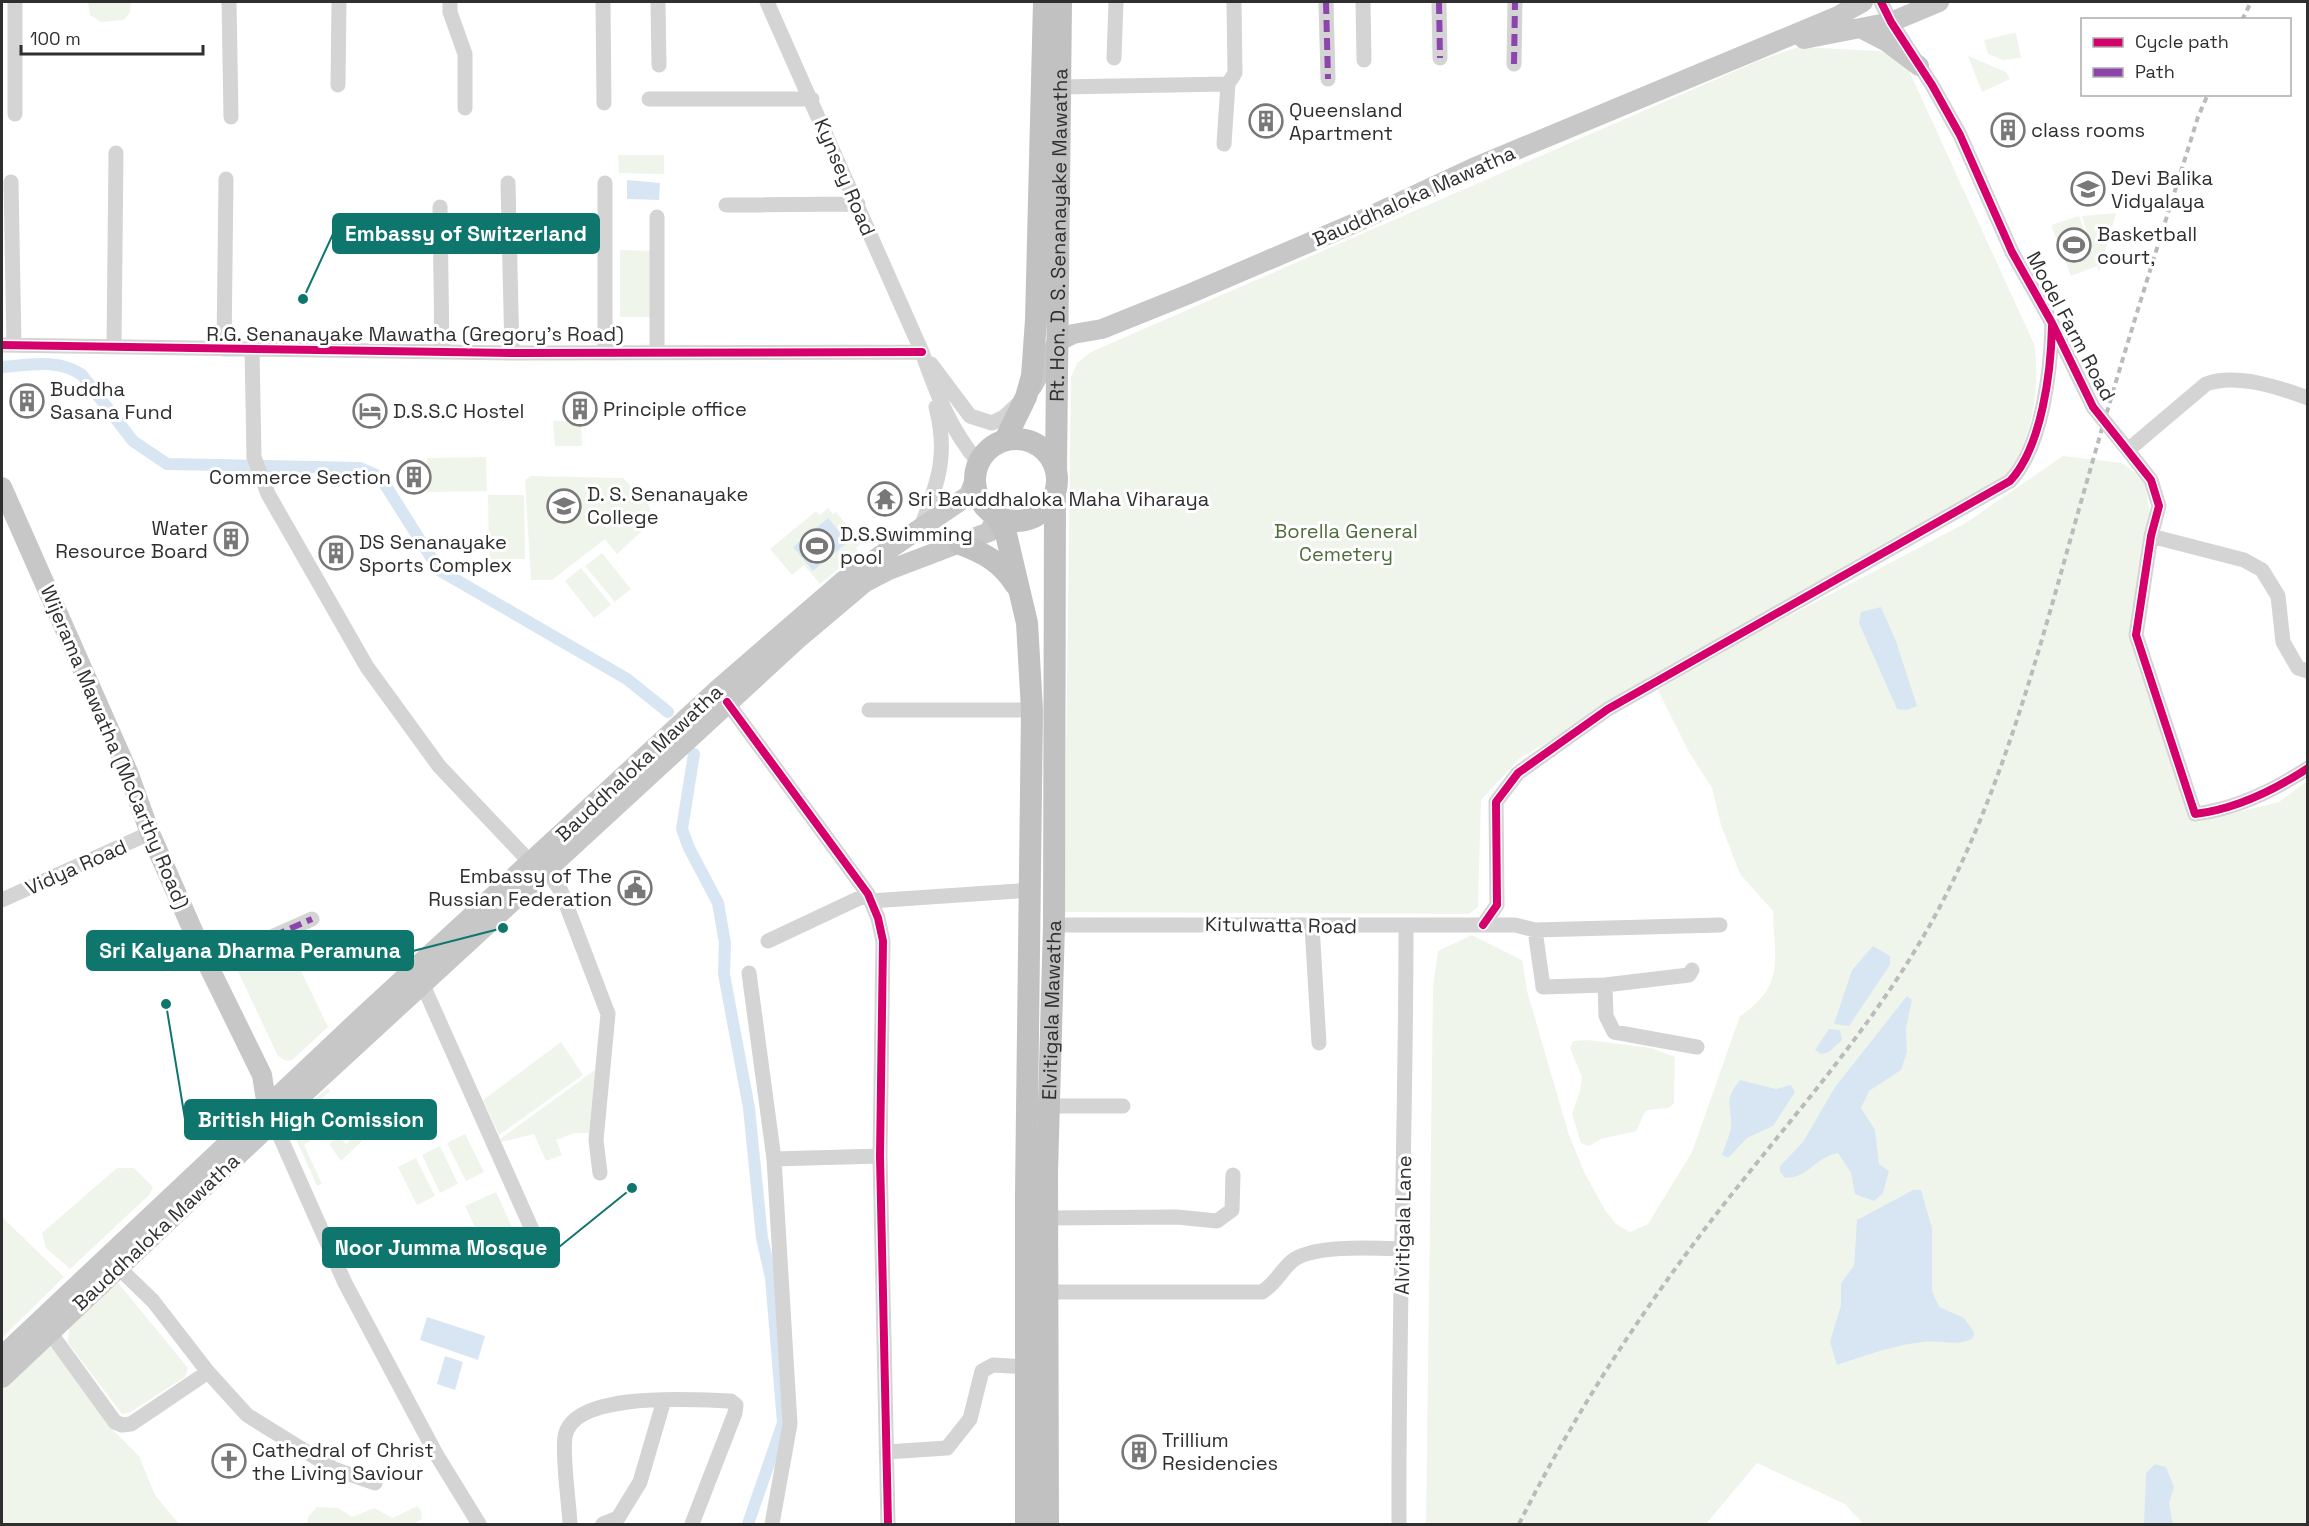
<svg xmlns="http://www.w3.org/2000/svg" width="2309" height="1526" font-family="'Space Grotesk',sans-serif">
<rect width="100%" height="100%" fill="#fff"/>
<!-- green -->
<path fill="#f0f5ec" d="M88 2H131L130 12 124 20 101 22 90 15Z
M2013 33H2016L2021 58 2003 60 1988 54 1984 40Z
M1798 47 1880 51 1906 64 2034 344C2041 388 2032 442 2005 478L1520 758 1481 800 1478 907 1469 914 1064 912 1071 377 1077 363 1091 352 1758 61Z
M1968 56 2006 72 2010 79 1982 92Z
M618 155H664V174L619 173Z
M2116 213 2099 272 2097 266 2071 276 2051 225 2079 216 2096 262 2082 216Z
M620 250 652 251 651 317H620Z
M553 421H581L582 446H555Z
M2063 456 2122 463 2144 479 2150 513 2132 617 2198 822 2279 802 2307 781V1524H1863L1845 1504 1757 1463 1706 1524H1426L1433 987 1438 951 1472 935 1522 960 1527 991 1569 1135 1585 1174 1605 1210 1616 1224 1630 1232 1648 1224 1692 1152 1740 1016C1786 985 1774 959 1773 911L1740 874 1721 825 1712 788 1689 752 1658 690 1764 629 1964 524Z
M486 457 487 491 427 492V458Z
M531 476 623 478 649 505 653 521 617 554 605 539 552 580H531L525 480Z
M488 495H524L525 559H489Z
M828 508 833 514 836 512 862 543 856 548 859 552 820 584 804 565 792 575 770 549 816 511 820 515Z
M602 553 631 589 615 602 585 566Z
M581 568 611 605 594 618 565 581Z
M277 941 290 948 328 1027 292 1060 286 1061 278 1056 232 959Z
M1588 1040 1651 1048 1675 1057 1674 1103 1669 1108C1638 1111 1649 1107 1636 1131L1601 1139 1589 1146 1581 1143 1572 1114 1580 1091 1582 1077 1570 1048 1573 1041Z
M561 1042 583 1075 499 1135 483 1100Z
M595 1070 589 1133H575L556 1140 562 1155 546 1161 534 1134 502 1142 500 1139Z
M328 1088 330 1091 308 1111 303 1129 309 1131 310 1141 304 1145 322 1184 317 1186 296 1139 305 1107Z
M465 1134 484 1172 466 1181 447 1143Z
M356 1135 362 1141 341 1161 329 1144 339 1136 346 1144Z
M440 1146 458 1184 440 1193 422 1155Z
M416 1158 435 1196 417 1205 398 1167Z
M117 1168H134L153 1187 149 1195 70 1269 46 1248 42 1233Z
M496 1192 522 1249 491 1262 465 1206Z
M2 1217 64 1277 2 1338Z
M119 1284 188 1368 185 1377 129 1413 122 1414 68 1343 69 1327 114 1285Z
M48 1341 114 1431 139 1456 155 1495 179 1524H2V1383Z
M417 1506 421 1510 422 1519 413 1524H307L308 1517 317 1507 338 1508 352 1517 374 1508 393 1518Z"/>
<!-- water -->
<path fill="#d8e6f3" d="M627 180 660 183 659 200 627 199Z
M828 518 848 542 813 571 793 547Z
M1881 607 1896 641 1917 706 1907 710 1897 709 1859 623 1861 612Z
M1873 946 1890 956V965L1849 1026 1834 1024 1852 970Z
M1907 996 1912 1000 1906 1028 1907 1052 1901 1070 1869 1091 1861 1108 1875 1130 1879 1164 1889 1171 1883 1193 1874 1201 1855 1194 1851 1173 1838 1153C1812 1159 1811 1177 1785 1178L1780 1172V1166L1803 1142 1835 1087Z
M1829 1029 1840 1030 1842 1040 1829 1052 1821 1054 1815 1050Z
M1740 1080 1776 1089 1791 1085 1795 1092 1773 1126 1747 1138 1728 1158 1722 1155C1725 1145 1732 1132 1731 1122 1730 1101 1725 1099 1740 1080Z
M1913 1190H1921L1932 1228V1291L1939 1307 1964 1318 1974 1332 1973 1338C1959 1347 1940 1340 1923 1342 1893 1345 1865 1356 1837 1365L1830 1342 1841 1305V1283L1854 1266 1857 1220Z
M427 1317 485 1336 478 1360 420 1340Z
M445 1356 463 1362 455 1390 437 1384Z
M2155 1464 2166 1467 2174 1487 2169 1503 2173 1524H2144L2146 1473Z"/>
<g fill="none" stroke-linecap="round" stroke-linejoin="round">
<!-- canal -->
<path stroke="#d8e6f3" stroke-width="12" d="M2 367C29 365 58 358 82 375L133 441 167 464 360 468 376 475 384 483 439 570 627 679 668 712
M694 754 682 829 689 848 718 903 725 943 724 974 749 1108 762 1238 771 1278 783 1423 748 1524"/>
<!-- minor -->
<path stroke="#d4d4d4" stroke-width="15" d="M229 2 231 117
M450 2V12L465 54V108
M603 2 604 103
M658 2 659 65
M767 2 922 352C936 392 950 429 978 462
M1326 2 1328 79
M1363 2 1364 60
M1439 2 1440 58
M1881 2 1891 22 1932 85 1960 135 2012 252 2052 323 2093 407
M1114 58 1116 2
M1514 64 1515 2
M338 85 339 2
M1060 87 1228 84 1235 73 1234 2
M649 99H812
M15 114V2
M1224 144 1228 84
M11 182 14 345
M508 183 512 353
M605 183V352
M726 205 858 204
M440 207 442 352
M2 345 512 353 922 352
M114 346 116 153
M224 349 226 179
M252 349 254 457 268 494 367 667 439 766 531 863
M657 352V217
M931 364 970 416 992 423 1004 417 1017 405
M2123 444 2151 480 2159 506 2151 536 2136 635 2195 814C2236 809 2273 791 2308 768
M2128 450 2206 384C2236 373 2278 387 2308 398
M920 530C937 484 949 457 936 407
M2151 536 2244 560 2262 570 2278 596 2283 642 2298 668 2308 671
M727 702 868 894 878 918 883 941 880 1156 888 1524
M869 710H1032
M546 870 561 891 608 1014 596 1140 600 1173
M2 900 150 833
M871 901 1031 890
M1054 925H1515L1535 930 1720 925
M1483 925 1497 905 1496 802 1518 773 1608 709 2010 481C2043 446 2051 369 2052 323
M1312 926 1319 1043
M1535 930 1543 987 1605 985 1689 975 1692 970
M768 941 868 894
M208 965 312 919
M749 973 774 1159 790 1424 772 1524
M422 983 534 1234
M1605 985 1606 1016 1614 1032 1697 1047
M1048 1106H1123
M270 1114 345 1283 436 1454 479 1524
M774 1159 880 1156
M1047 1218 1177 1217 1217 1221 1232 1210 1233 1175
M118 1267 153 1301 208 1372 247 1415 334 1469 375 1483
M1049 1292H1262C1275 1284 1280 1272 1291 1262 1310 1244 1376 1248 1402 1249
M44 1324 115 1422 122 1425 131 1424 208 1372
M886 1452 947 1448 970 1419 982 1371 993 1365 1027 1367
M570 1524C569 1502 562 1457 565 1437 572 1390 696 1400 731 1401L736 1405 735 1413 692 1524
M603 1524 618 1518 640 1482 664 1400
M1399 1524C1398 1325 1406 1126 1406 926"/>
<!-- major -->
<path stroke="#c7c7c7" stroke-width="20" d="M1862 29 1887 42 1919 66
M1804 39 1891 22 1939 2
M1032 387 1057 342 1073 334 1102 329 1189 294 1355 223 1473 168 1838 16 1863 2
M2 487 128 772 150 833 208 965 262 1075 267 1107
M2 1356 364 1015 717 690 843 581 969 495 974 482
M2 1378 287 1109 800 637 864 583 889 570 989 532 997 517"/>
<!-- highway -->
<g stroke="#c1c1c1" stroke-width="22">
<circle cx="1016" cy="480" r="41"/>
<path d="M1005 440 1026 397 1032 376 1036 320 1044 2"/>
<path id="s1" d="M1056 469 1061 2"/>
<path d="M997 517 1006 534 1027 623 1032 710 1026 1192V1524"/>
<path d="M960 544C984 553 1001 562 1015 584"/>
<path id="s2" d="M1048 1524 1047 1172 1054 925 1055 495"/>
</g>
<!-- rail -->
<path stroke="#bbb" stroke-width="4" stroke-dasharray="6 4.5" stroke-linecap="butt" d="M2242 20 2251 2
M1519 1524C1568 1426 1629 1330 1695 1242 1771 1140 1859 1047 1923 937 2004 799 2045 626 2089 474 2123 354 2161 236 2198 117L2208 94"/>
<!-- minor-bridge -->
<path stroke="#d4d4d4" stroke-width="15" d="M2093 407 2123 444"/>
<!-- quiet -->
<path stroke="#8e44ad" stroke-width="6" stroke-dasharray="12 6" stroke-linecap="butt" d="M1326 2 1328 79
M1439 2 1440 58
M1514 64 1515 2
M208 965 312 919"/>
<defs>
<path id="cycleway" d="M1881 2 1891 22 1932 85 1960 135 2012 252 2052 323 2093 407 2151 480 2159 506 2151 536 2136 635 2195 814C2236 809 2273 791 2308 768
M2 345 512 353 922 352
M727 702 868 894 878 918 883 941 880 1156 888 1524
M1483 925 1497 905 1496 802 1518 773 1608 709 2010 481C2042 447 2051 371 2052 326"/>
</defs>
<!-- cycleway casing -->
<use href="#cycleway" stroke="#fff" stroke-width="11"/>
<!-- cycleway -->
<use href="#cycleway" stroke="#d6006c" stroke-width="8"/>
</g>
<!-- icons -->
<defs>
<symbol id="building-ring" viewBox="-11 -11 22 22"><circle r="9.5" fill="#fff" stroke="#787878" stroke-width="1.5"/><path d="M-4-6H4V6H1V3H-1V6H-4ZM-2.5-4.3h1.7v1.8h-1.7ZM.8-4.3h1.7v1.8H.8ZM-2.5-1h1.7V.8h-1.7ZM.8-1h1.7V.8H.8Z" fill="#787878"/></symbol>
<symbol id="school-ring" viewBox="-11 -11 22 22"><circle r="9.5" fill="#fff" stroke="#787878" stroke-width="1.5"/><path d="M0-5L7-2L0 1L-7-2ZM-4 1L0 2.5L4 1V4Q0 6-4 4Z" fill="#787878"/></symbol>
<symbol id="stadium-ring" viewBox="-11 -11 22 22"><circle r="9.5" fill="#fff" stroke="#787878" stroke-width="1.5"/><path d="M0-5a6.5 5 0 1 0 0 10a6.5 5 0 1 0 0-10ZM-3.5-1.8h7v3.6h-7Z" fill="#787878"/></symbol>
<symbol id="hotel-ring" viewBox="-11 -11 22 22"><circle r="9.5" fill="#fff" stroke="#787878" stroke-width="1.5"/><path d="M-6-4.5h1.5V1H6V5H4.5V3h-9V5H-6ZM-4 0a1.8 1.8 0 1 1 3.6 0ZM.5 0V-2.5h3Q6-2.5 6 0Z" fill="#787878"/></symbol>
<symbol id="temple-ring" viewBox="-11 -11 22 22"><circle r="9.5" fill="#fff" stroke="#787878" stroke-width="1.5"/><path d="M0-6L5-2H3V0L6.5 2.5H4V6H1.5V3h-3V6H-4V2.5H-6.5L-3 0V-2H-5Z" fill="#787878"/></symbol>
<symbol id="civic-ring" viewBox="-11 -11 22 22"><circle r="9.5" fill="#fff" stroke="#787878" stroke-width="1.5"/><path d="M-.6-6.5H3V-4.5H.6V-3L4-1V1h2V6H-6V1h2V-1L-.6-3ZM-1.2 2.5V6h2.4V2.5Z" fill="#787878"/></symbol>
<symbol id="church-ring" viewBox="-11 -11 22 22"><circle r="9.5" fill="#fff" stroke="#787878" stroke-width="1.5"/><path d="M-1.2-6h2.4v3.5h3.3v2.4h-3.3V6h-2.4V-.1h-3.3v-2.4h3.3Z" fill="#787878"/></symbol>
</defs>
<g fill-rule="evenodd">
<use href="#building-ring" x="1247" y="102" width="38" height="38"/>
<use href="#building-ring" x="1989" y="111" width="38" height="38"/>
<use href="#school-ring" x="2069" y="170" width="38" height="38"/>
<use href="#stadium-ring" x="2055" y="226" width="38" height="38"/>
<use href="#building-ring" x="8" y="382" width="38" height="38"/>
<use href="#building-ring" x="561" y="390" width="38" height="38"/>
<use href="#hotel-ring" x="351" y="392" width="38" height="38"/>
<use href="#building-ring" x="395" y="458" width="38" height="38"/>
<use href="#temple-ring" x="866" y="480" width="38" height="38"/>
<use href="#school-ring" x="545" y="487" width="38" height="38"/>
<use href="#building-ring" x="212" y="520" width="38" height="38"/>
<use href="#stadium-ring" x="798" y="527" width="38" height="38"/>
<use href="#building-ring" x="317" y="534" width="38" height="38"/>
<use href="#civic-ring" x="616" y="869" width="38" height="38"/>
<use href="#building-ring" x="1120" y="1433" width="38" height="38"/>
<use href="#church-ring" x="210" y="1442" width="38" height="38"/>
</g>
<g text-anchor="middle" stroke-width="6" stroke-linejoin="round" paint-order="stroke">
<!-- poi labels -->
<g font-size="20" fill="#2f2f2f" stroke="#fff" text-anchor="start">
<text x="1289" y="117">Queensland<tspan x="1289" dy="23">Apartment</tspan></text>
<text x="2031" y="137">class rooms</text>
<text x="2111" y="185">Devi Balika<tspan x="2111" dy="23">Vidyalaya</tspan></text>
<text x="2097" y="241">Basketball<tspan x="2097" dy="23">court,</tspan></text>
<text x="50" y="396">Buddha<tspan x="50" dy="23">Sasana Fund</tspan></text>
<text x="603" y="416">Principle office</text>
<text x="393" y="418">D.S.S.C Hostel</text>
<text x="391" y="484" text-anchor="end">Commerce Section</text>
<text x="587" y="501">D. S. Senanayake<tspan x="587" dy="23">College</tspan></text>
<text x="908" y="506">Sri Bauddhaloka Maha Viharaya</text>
<text x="208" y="535" text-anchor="end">Water<tspan x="208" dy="23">Resource Board</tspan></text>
<text x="840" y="541">D.S.Swimming<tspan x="840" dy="23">pool</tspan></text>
<text x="359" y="549">DS Senanayake<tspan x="359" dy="23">Sports Complex</tspan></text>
<text x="612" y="883" text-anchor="end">Embassy of The<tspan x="612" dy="23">Russian Federation</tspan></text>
<text x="1162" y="1447">Trillium<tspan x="1162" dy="23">Residencies</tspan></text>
<text x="252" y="1457">Cathedral of Christ<tspan x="252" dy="23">the Living Saviour</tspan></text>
</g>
<!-- street labels -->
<g font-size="20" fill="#2f2f2f" stroke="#fff">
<text transform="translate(845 177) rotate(67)" y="7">Kynsey Road</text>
<text transform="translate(1414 196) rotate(-24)" y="7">Bauddhaloka Mawatha</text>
<text dy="7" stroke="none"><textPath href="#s1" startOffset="234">Rt. Hon. D. S. Senanayake Mawatha</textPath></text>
<text transform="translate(2071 326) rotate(62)" y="7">Model Farm Road</text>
<text x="415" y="341">R.G. Senanayake Mawatha (Gregory's Road)</text>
<text transform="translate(115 747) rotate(67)" y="7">Wijerama Mawatha (McCarthy Road)</text>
<text transform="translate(639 763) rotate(-43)" y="7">Bauddhaloka Mawatha</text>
<text transform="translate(76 867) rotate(-24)" y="7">Vidya Road</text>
<text transform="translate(1281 925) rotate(1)" y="7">Kitulwatta Road</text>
<text dy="7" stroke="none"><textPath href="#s2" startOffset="514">Elvitigala Mawatha</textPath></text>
<text transform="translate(1403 1225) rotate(-89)" y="7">Alvitigala Lane</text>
<text transform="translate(156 1232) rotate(-43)" y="7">Bauddhaloka Mawatha</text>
</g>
<!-- park labels -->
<g font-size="20" fill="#4e6d3a" stroke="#fff">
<text x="1346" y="538">Borella General<tspan x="1346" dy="23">Cemetery</tspan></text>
</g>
</g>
<!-- callouts -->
<path fill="none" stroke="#0f766e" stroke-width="2" d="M303 299L333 234M503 928L413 951M166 1004L185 1119M632 1188L559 1247"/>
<g fill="#0f766e" stroke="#fff" stroke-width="2">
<circle cx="303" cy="299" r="6"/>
<circle cx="503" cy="928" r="6"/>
<circle cx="166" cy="1004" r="6"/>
<circle cx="632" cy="1188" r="6"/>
</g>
<g fill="#0f766e" stroke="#0f766e" stroke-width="2">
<rect x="333" y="214" width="266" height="39" rx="6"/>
<rect x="87" y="931" width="326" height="39" rx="6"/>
<rect x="185" y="1100" width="251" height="39" rx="6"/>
<rect x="323" y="1228" width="236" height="39" rx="6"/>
</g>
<g font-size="21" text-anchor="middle" font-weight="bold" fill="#fff">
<text x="466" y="241">Embassy of Switzerland</text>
<text x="250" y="958">Sri Kalyana Dharma Peramuna</text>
<text x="311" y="1127">British High Comission</text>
<text x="441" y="1255">Noor Jumma Mosque</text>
</g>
<!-- border -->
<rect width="2309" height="1526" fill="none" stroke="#2f2f2f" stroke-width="6"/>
<!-- legend -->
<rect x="2081" y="18" width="210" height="78" fill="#ffffff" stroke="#acacac" stroke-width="1.5"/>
<rect x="2093" y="38" width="30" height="9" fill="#d6006c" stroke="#acacac" stroke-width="1.5"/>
<text x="2135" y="48" font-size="18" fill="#2f2f2f">Cycle path</text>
<rect x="2093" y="68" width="30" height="9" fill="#8e44ad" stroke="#acacac" stroke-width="1.5"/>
<text x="2135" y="78" font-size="18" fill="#2f2f2f">Path</text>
<!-- scale -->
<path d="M21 45v9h182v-9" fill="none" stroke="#2f2f2f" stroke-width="3"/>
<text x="30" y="45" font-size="18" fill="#2f2f2f" stroke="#ffffff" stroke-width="4.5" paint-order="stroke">100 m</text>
</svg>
